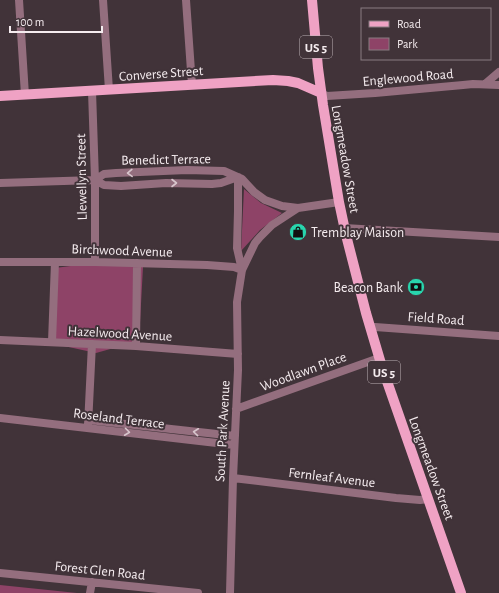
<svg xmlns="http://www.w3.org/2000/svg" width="499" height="593" font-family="'Alegreya Sans',sans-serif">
<rect width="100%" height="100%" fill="#413339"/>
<!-- green -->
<path fill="#8e4367" d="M244 189 261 203 282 213 260 230 241 251Z
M109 261 143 267 139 341 96 353 55 344V268Z
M0 585 77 593H0Z"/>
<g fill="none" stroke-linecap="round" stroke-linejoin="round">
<!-- minor -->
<path stroke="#946e7e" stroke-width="8" d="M19 0 25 95
M103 0 109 90
M186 0 192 85
M485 84 499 72
M92 91 95 180V262
M321 93 327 96 375 93 463 85 473 84 499 85
M238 177V211L237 248 242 270
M95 180 104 174 116 173 187 170 224 171 242 179 254 192 265 200 282 206 298 208
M0 183 95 180 104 185 121 186 166 183 212 184 221 183 238 177
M344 228 499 237
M0 262H95L207 265 234 267 242 270
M371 328 375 327 499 336
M0 340 136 346 238 354
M52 342 55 262
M136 346 137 263
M236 409 379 358
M0 418 234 445
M89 420 235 436
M88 425 92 344
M233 478 396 498 420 500 428 499
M0 573 198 593
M90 593 92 582
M230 593 233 478 238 370 237 302 242 270 255 243 260 237 272 225 298 208 339 202"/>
<!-- major -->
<path stroke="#efa2c4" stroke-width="10" d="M312 0 318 68 323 105 339 202 346 235 366 313 382 367 461 593
M0 96 273 80 288 81 298 83 321 93"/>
</g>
<!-- one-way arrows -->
<defs><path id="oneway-chevron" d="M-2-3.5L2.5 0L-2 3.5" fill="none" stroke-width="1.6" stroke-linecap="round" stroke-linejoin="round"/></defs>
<g stroke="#d8c6cd">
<use href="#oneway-chevron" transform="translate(130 173) rotate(178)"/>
<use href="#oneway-chevron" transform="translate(174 183)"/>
<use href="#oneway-chevron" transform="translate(127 432) rotate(7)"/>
<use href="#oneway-chevron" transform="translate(196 432) rotate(-174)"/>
</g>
<!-- icons -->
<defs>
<symbol id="shop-disc" viewBox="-11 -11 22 22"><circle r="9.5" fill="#28d5ad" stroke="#413339"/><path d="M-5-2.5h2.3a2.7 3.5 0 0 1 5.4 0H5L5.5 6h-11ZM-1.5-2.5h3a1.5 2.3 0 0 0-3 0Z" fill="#111"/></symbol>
<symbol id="bank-disc" viewBox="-11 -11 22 22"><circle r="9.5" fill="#28d5ad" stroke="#413339"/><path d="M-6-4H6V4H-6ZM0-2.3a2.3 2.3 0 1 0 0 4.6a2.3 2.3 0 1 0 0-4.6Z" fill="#111"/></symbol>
</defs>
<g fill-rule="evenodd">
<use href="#shop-disc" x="288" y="222" width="20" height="20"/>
<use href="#bank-disc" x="406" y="277" width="20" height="20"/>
</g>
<g text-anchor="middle" stroke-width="4" stroke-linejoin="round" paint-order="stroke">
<!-- shield labels -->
<g fill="#413339" stroke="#bfb4b8" stroke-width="1">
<rect x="300" y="36" width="32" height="22" rx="3"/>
<rect x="368" y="361" width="32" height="22" rx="3"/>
</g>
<g font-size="13" font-weight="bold" fill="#f5ecef">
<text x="316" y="52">US 5</text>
<text x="384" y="377">US 5</text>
</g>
<!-- street labels -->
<g font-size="14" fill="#f5ecef" stroke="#413339">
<text transform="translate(161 73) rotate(-4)" y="5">Converse Street</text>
<text transform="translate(408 77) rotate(-5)" y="5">Englewood Road</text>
<text transform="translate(166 159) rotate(-1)" y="5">Benedict Terrace</text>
<text transform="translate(346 159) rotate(80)" y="5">Longmeadow Street</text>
<text transform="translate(81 177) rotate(-91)" y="5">Llewellyn Street</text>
<text transform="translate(122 250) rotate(2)" y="5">Birchwood Avenue</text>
<text transform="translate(436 318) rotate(4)" y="5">Field Road</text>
<text transform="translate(120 333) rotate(3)" y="5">Hazelwood Avenue</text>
<text transform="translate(303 371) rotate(-20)" y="5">Woodlawn Place</text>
<text transform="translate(119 418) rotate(7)" y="5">Roseland Terrace</text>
<text transform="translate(222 431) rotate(-87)" y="5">South Park Avenue</text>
<text transform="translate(432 468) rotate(70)" y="5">Longmeadow Street</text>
<text transform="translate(332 477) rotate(7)" y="5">Fernleaf Avenue</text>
<text transform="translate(100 570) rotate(6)" y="5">Forest Glen Road</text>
</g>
<!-- poi labels -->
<g font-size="14" fill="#f5ecef" stroke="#413339" text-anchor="start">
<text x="311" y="237">Tremblay Maison</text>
<text x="403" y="292" text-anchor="end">Beacon Bank</text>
</g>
</g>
<!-- legend -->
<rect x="361" y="8" width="130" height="52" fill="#413339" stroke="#897d82"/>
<rect x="369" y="21" width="20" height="6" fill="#efa2c4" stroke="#897d82"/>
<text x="397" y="28" font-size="12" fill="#f5ecef">Road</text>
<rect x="369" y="38" width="20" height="12" fill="#8e4367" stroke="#897d82"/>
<text x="397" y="48" font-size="12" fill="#f5ecef">Park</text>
<!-- scale -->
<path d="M10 26v6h92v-6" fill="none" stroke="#f5ecef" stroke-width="2"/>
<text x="16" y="26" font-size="12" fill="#f5ecef" stroke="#413339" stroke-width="3" paint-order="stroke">100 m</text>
</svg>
